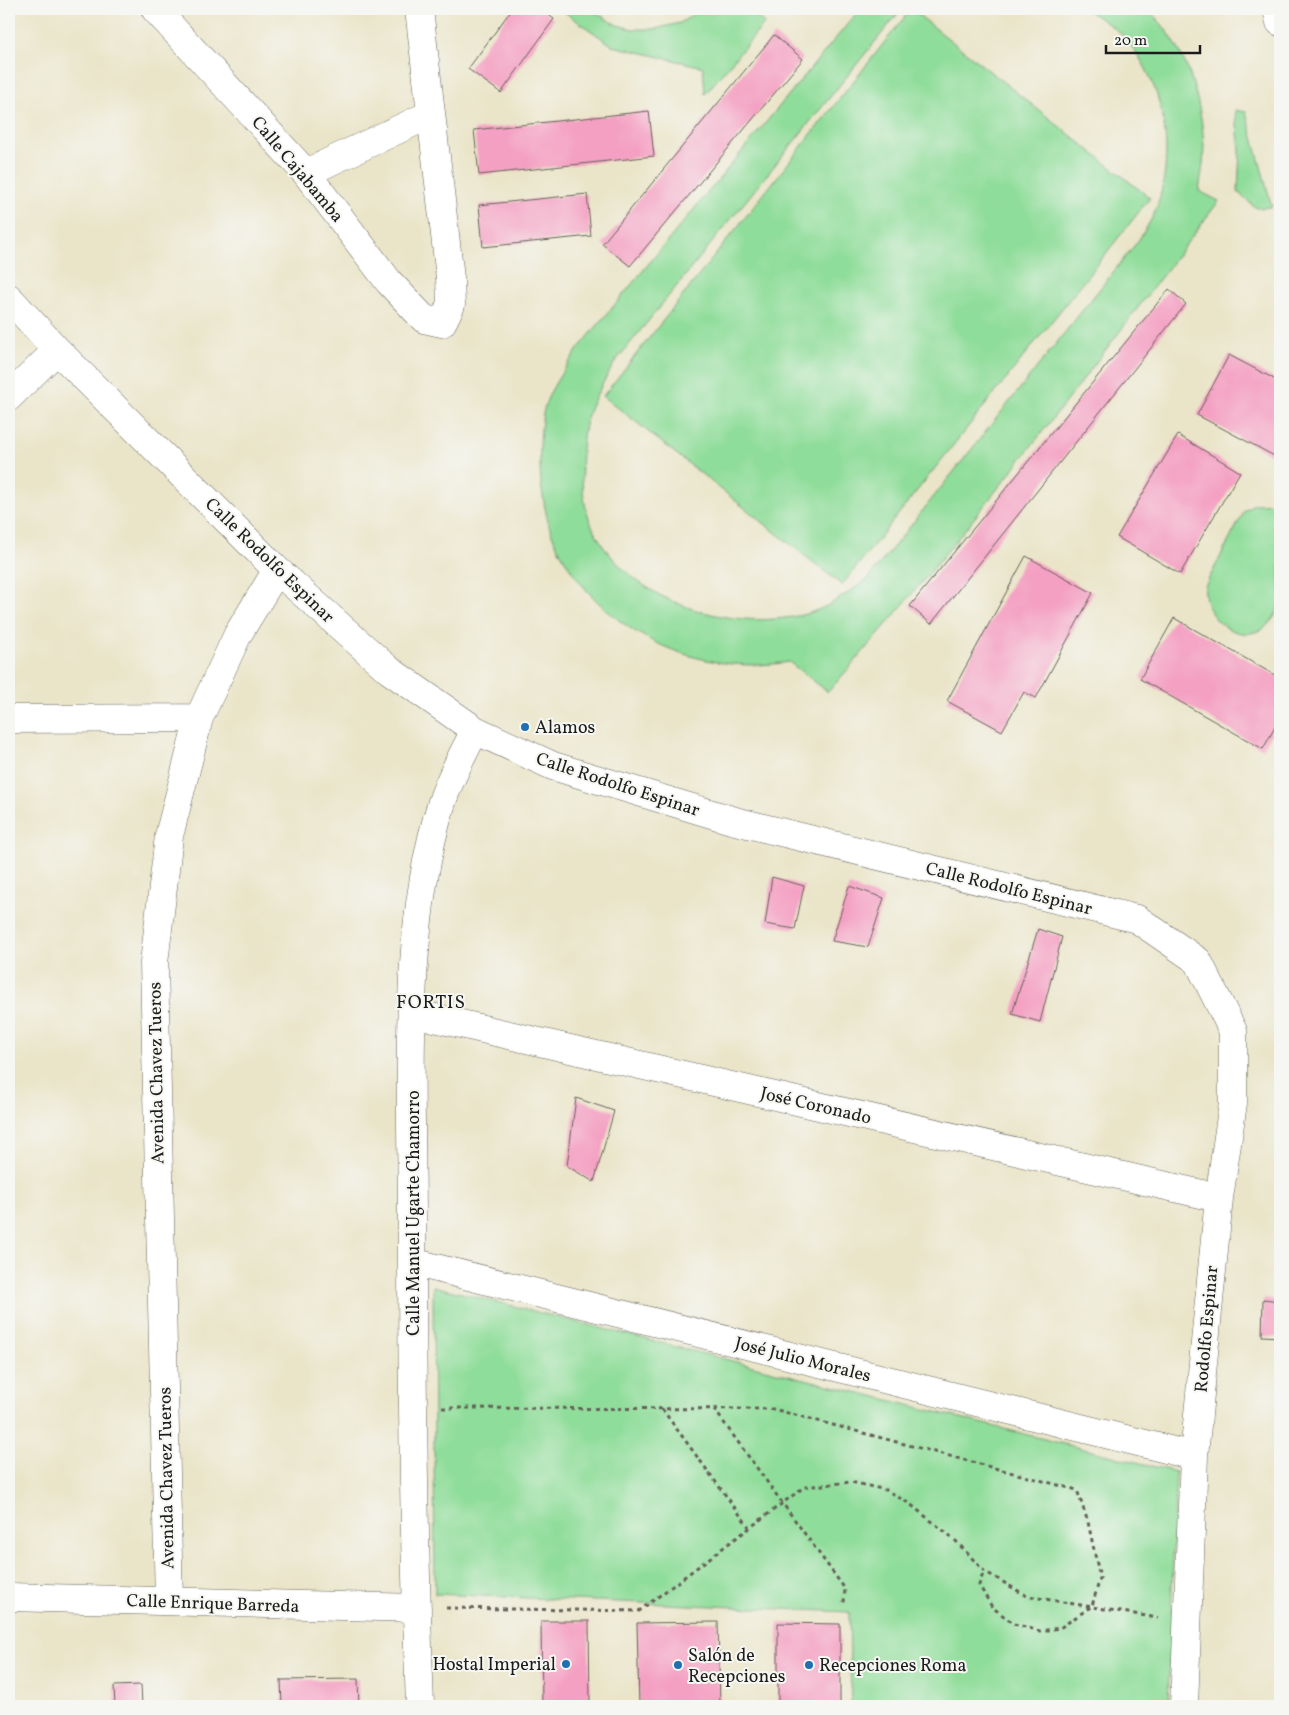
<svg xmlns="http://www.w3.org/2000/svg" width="1289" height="1715" font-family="Vollkorn,serif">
<rect width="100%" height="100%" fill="#f6f6f2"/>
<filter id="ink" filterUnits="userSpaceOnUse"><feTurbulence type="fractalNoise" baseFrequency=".02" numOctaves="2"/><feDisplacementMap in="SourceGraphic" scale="10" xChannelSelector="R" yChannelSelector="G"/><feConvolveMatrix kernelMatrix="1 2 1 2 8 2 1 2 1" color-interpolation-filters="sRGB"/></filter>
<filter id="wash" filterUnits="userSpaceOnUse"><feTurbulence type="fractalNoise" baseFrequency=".0096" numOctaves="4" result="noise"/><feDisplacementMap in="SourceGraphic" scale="20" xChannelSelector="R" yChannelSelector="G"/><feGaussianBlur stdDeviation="1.12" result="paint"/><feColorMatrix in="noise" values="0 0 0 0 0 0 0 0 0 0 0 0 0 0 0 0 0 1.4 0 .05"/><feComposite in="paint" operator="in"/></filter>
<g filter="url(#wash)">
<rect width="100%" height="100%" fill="#eae5c9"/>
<!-- green -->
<path fill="#8fdd9a" stroke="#567c5b" d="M560 9H589L617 25 633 29H655L680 23 702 9H744L765 23 705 94 703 67 613 46Z
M860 9H905L900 11 615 362C602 385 585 411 583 438 580 462 581 499 590 521 622 600 728 634 806 614 829 608 849 592 868 579L1138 241C1143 232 1150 223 1154 214 1178 156 1165 81 1122 35 1112 25 1097 17 1085 9H1147C1185 42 1202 99 1204 148 1204 162 1201 177 1199 191L1219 201C1092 368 967 535 828 692L789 662C697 677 602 633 558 548 548 530 544 504 541 483 539 463 539 418 547 400 554 382 568 365 578 349Z
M911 9 1150 198 842 585 603 396Z
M1235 110 1246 112 1272 207 1256 208 1238 192 1240 149Z
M1280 503C1282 527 1280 552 1280 576 1280 584 1282 596 1280 603 1265 657 1201 631 1205 586L1245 510 1254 504Z
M433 1286 1176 1472 1168 1706H851L849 1612 435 1594Z"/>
<g id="blocks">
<!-- building -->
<path fill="#f4a0c2" d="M512 9H540L554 19 501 93 468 69Z
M774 35 803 59 630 266 602 244Z
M649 111 654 156 479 175 474 130Z
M587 194 591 236 483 247 479 205Z
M1169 289 1186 304 931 624 910 606Z
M1229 355 1280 382V459L1197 415Z
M1178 435 1240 472 1180 574 1117 537Z
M1026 556 1093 593 1036 698 1024 692 1002 731 947 701Z
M1174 618 1280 678V718L1263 749 1140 679Z
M772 877 804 886 795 929 765 924Z
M849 886 884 898 868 947 832 941Z
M1038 929 1062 937 1040 1022 1012 1014Z
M576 1098 614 1111 594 1182 567 1166Z
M1263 1299 1280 1301V1337L1262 1336Z
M541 1621H589L590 1706H542Z
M718 1622 720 1706H639L637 1623Z
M778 1623 840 1624V1706H778Z
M358 1679 359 1706H282L281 1680Z
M141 1685 142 1706H115L114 1686Z"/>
</g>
</g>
<g filter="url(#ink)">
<use href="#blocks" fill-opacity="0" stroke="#646259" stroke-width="1"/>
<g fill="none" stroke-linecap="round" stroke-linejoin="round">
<defs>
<path id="street" d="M155 9 306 173 389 282 424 319 442 323 451 305 450 278 419 9
M306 173 431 114
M9 298 57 350 277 570 389 670 475 730 553 766 735 821 1137 919 1198 961 1233 1031V1103L1219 1198 1194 1456 1184 1706
M9 397 57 350
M9 719 199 718
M413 1013 1219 1198
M412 1262 1194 1456
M9 1597 417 1608
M169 1601 154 963 169 836 199 718 238 634 277 570
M420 1706C414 1546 412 1386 412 1225 412 1091 401 930 442 802 450 777 464 753 475 730"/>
<path id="secondary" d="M1277 9 1280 22"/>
</defs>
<!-- street casing -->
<use href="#street" stroke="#646259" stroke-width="29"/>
<!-- secondary casing -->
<use href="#secondary" stroke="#646259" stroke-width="29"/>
<!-- path -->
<path stroke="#646259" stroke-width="3" stroke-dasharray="4 4" stroke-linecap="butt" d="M442 1408 773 1409 1077 1490 1088 1522 1100 1578 1092 1606 1060 1628 1040 1631 1014 1624 992 1607 979 1585 984 1571
M662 1409 749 1527
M714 1409 845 1589 844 1603
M446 1608 639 1611 804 1487 851 1482 886 1490 910 1504 954 1539 984 1571 1027 1596 1158 1618"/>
<!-- street -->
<use href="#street" stroke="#fff" stroke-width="28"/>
<!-- secondary -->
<use href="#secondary" stroke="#fff" stroke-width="28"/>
</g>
</g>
<!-- markers -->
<g fill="#1f6fb2" stroke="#f6f6f2" stroke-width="2">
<circle cx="525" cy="727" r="5"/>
<circle cx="566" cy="1664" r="5"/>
<circle cx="678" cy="1665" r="5"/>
<circle cx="809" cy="1665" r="5"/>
</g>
<g text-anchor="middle" stroke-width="4" stroke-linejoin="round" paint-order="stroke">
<!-- street labels -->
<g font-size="18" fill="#1c1c1c" stroke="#f6f6f2">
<text transform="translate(298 169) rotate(50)" y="6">Calle Cajabamba</text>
<text transform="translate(270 560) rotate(44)" y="6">Calle Rodolfo Espinar</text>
<text transform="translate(618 784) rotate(18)" y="6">Calle Rodolfo Espinar</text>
<text transform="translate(1009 888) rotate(14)" y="6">Calle Rodolfo Espinar</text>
<text transform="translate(156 1073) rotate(-91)" y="6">Avenida Chavez Tueros</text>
<text transform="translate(816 1105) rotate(13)" y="6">José Coronado</text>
<text transform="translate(413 1213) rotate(-90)" y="6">Calle Manuel Ugarte Chamorro</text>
<text transform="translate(1206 1329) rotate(-85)" y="6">Rodolfo Espinar</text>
<text transform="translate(803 1359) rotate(14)" y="6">José Julio Morales</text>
<text transform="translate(166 1478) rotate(-91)" y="6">Avenida Chavez Tueros</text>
<text transform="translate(213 1603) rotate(2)" y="6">Calle Enrique Barreda</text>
</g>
<!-- poi labels -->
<g font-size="18" fill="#1c1c1c" stroke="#f6f6f2" text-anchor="start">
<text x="535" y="733">Alamos</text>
<text x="688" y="1661">Salón de<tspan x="688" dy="21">Recepciones</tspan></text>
<text x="556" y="1670" text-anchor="end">Hostal Imperial</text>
<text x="819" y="1671">Recepciones Roma</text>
</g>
<!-- neighbourhood labels -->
<g font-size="19" letter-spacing="1" fill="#1c1c1c" stroke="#f6f6f2">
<text x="431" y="1008">FORTIS</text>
</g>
</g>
<!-- margin -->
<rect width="1289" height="1715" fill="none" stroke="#f6f6f2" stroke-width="30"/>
<!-- scale -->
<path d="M1106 45v8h94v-8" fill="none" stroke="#1c1c1c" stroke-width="2.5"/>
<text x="1114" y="45" font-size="15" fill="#1c1c1c" stroke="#f6f6f2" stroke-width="4" paint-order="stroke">20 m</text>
</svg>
